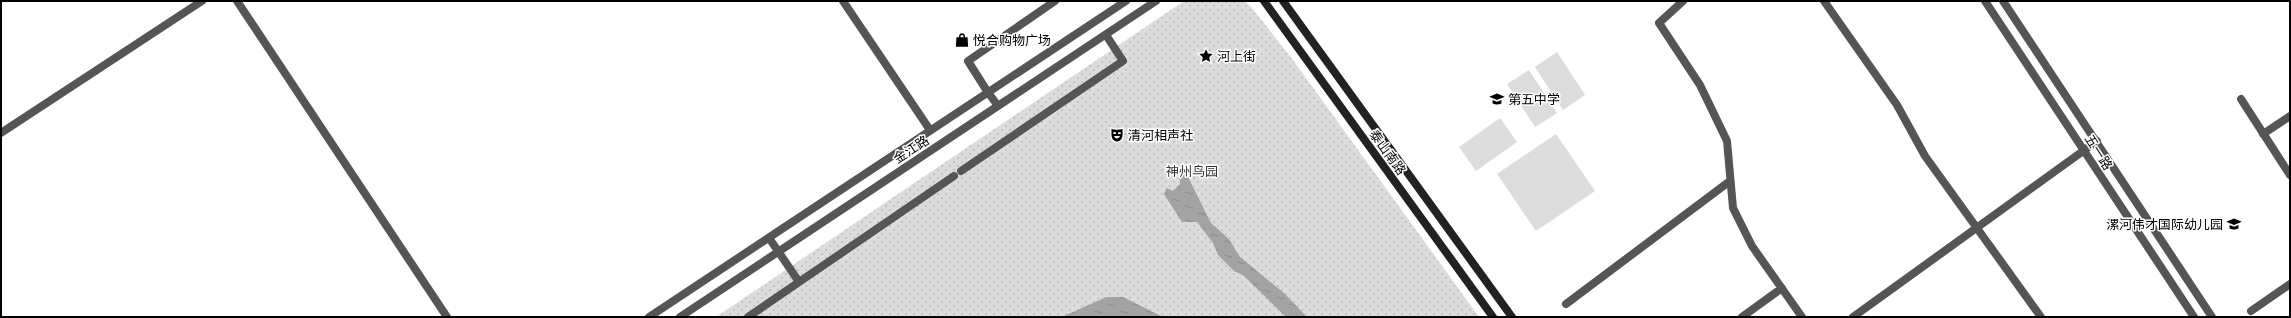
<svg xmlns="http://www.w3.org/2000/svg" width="2291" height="318" font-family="Rubik,'Noto Sans SC',sans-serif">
<defs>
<pattern id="grass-dots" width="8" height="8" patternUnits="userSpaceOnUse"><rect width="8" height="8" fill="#dcdcdc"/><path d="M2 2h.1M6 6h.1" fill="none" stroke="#bbb" stroke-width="1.8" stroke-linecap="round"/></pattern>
<pattern id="water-ripples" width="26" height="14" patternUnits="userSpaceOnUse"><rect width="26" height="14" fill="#a3a3a3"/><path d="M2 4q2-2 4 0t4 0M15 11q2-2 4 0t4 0" fill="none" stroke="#8b8b8b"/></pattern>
</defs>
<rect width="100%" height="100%" fill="#fff"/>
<!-- grass -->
<path fill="url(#grass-dots)" d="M1184 1H1245L1252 8 1293 60 1479 317H716Z"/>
<!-- garden -->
<path fill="#dcdcdc" d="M1557 52 1585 95 1563 110 1535 67Z
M1529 70 1557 113 1535 127 1507 84Z
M1500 118 1517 142 1476 171 1459 147Z
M1556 134 1595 191 1536 231 1497 174Z"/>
<!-- water -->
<path fill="url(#water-ripples)" d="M1185 171 1211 223 1229 239 1240 257 1284 293 1307 317H1286L1244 276 1234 271 1218 255 1213 243 1197 222H1182L1164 194 1167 188 1173 191 1180 184 1179 174Z
M1106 297H1123L1163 317H1062Z"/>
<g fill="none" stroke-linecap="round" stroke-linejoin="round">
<!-- minor -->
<path stroke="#555" stroke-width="8" d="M843 1 930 130
M1683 1 1659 23 1700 85 1727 141 1733 208 1752 246 1802 317
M1824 1 1897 105 1925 156 2041 317
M987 91 968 61 1055 1
M2241 99 2290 175
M2263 134 2290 116
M961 171 1123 61 1106 35
M778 251 799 282
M1566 304 1730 181
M2251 311 2290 284
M748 317 954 176
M1742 317 1782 288
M1853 317 2097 141"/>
<!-- tertiary -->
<path stroke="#555" stroke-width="8" d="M237 1 447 317
M1985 1 2194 317
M2003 1 2212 317
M987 91 998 106
M1 133 202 1
M769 238 778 251
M649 317 1126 1
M680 317 1156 1"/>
<!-- secondary -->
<path stroke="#222" stroke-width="8" d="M1264 1 1493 317
M1283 1 1512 317"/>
</g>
<!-- icons -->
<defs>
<symbol id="shop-bare" viewBox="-9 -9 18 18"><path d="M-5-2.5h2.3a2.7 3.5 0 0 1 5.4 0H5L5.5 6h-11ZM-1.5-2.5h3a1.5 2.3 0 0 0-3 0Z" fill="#000" stroke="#fff" stroke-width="2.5" paint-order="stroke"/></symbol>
<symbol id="sight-bare" viewBox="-9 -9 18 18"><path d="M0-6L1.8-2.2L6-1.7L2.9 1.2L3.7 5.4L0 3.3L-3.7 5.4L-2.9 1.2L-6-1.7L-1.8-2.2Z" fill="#000" stroke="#fff" stroke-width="2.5" paint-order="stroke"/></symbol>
<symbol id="school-bare" viewBox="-9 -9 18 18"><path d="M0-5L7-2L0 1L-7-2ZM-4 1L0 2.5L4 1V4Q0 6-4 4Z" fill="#000" stroke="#fff" stroke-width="2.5" paint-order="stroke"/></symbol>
<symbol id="theatre-bare" viewBox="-9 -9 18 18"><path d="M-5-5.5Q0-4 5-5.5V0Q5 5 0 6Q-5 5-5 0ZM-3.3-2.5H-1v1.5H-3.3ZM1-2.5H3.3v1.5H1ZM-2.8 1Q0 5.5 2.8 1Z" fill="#000" stroke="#fff" stroke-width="2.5" paint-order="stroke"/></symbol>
</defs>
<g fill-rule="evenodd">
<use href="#shop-bare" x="952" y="30" width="20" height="20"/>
<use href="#sight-bare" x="1196" y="46" width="20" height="20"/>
<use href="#school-bare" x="1487" y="89" width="20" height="20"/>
<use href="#theatre-bare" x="1107" y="125" width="20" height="20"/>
<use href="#school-bare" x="2224" y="214" width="20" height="20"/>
</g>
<g text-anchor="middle" stroke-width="3" stroke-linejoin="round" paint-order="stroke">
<!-- poi labels -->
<g font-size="13" fill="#000" stroke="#fff" text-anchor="start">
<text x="973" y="45">悦合购物广场</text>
<text x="1217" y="61">河上街</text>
<text x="1508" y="104">第五中学</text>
<text x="1128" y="140">清河相声社</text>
<text x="2223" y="229" text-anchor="end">漯河伟才国际幼儿园</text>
</g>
<!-- street labels -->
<g font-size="13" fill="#000" stroke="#fff">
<text transform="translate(911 149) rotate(-33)" y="5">金江路</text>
<text transform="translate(1388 152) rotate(54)" y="5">泰山南路</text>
<text transform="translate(2099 152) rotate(57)" y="5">五一路</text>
</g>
<!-- park labels -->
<g font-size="13" fill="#333" stroke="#fff">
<text x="1192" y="176">神州鸟园</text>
</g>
</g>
<!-- border -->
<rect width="2291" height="318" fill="none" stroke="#000000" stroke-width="4"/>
</svg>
